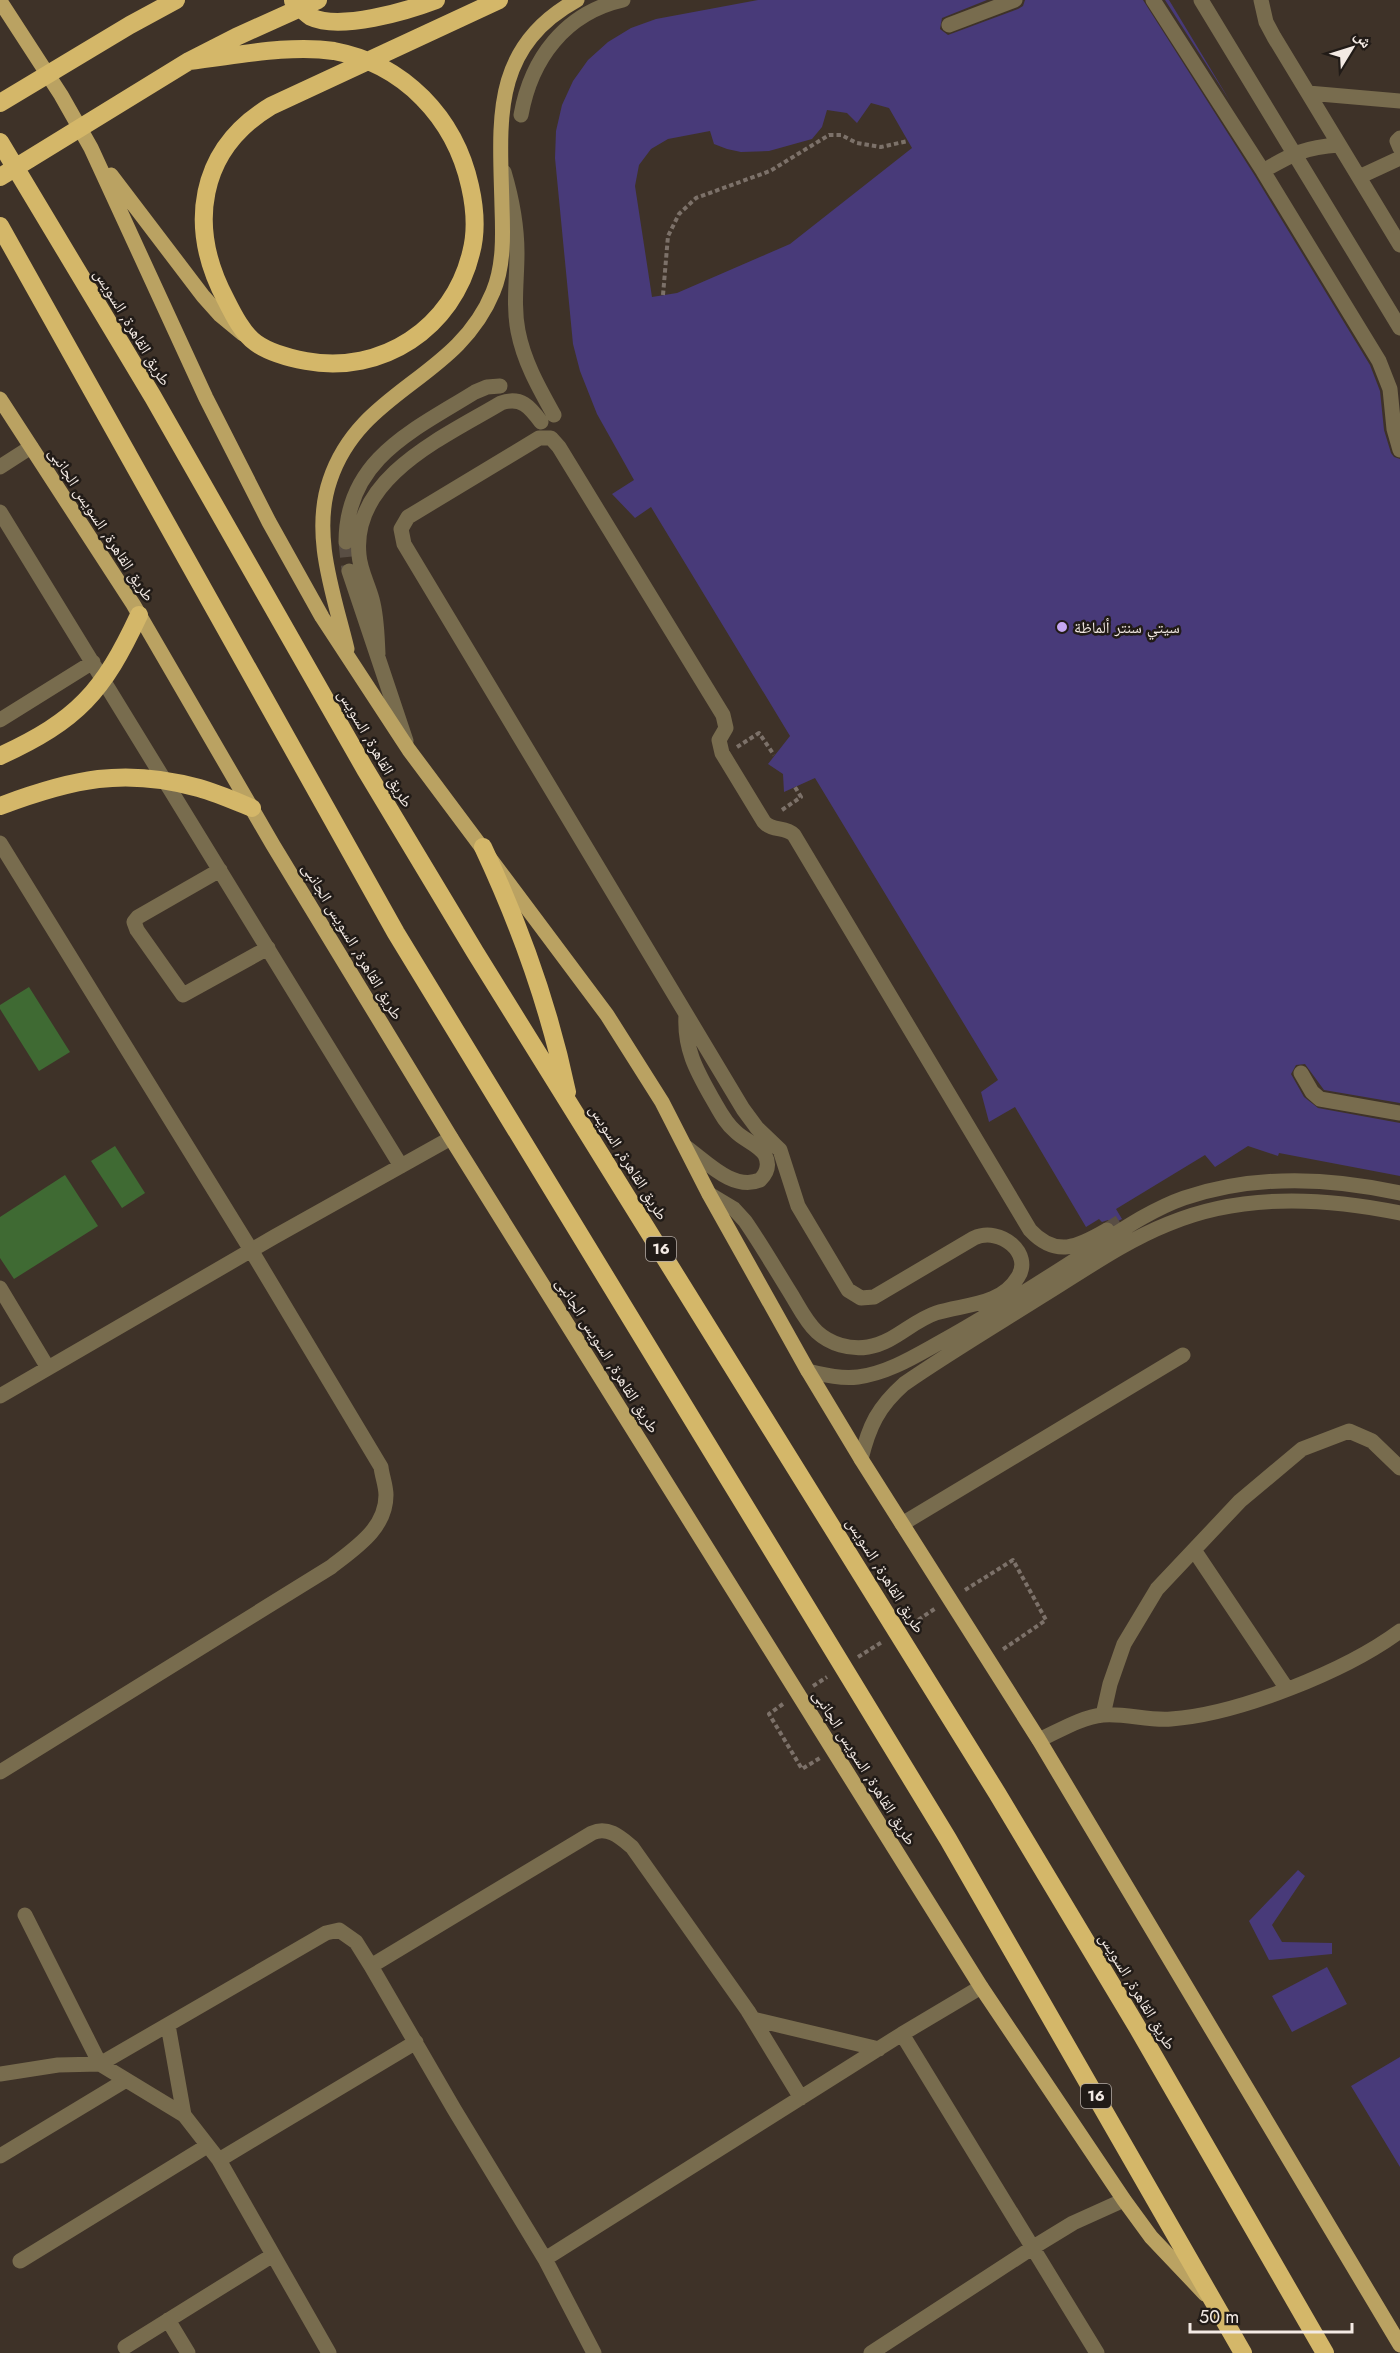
<svg xmlns="http://www.w3.org/2000/svg" width="1400" height="2353" font-family="Jost,'Noto Naskh Arabic',sans-serif">
<rect width="100%" height="100%" fill="#3e3228"/>
<!-- green -->
<path fill="#3f6a33" d="M29 987 70 1052 39 1071 0 1009V1005Z
M115 1146 145 1193 122 1208 91 1161Z
M65 1175 98 1226 14 1279 0 1258V1217Z"/>
<!-- building -->
<path fill="#483a79" fill-rule="evenodd" d="M758 0H987L942 18 940 29 948 35 1018 9 1023 6 1025 0H1143L1255 176 1370 365 1380 391 1384 430 1391 453 1394 457 1400 459V1103L1324 1090 1305 1064 1296 1065 1291 1074 1304 1097 1318 1108 1400 1123V1176L1279 1153 1278 1156 1248 1146 1215 1167 1205 1155 1116 1209 1122 1219 1114 1223 1108 1220 1102 1222 1099 1219 1086 1227 1015 1107 989 1122 981 1092 998 1080 815 778 784 792 783 774 768 764 790 736 651 507 635 518 612 494 634 480 597 414 580 371 573 344 555 158 556 131 562 105 573 81 588 60 608 42 631 28 656 19ZM871 103 889 108 912 148 790 244 677 293 652 297 635 186 639 165 651 149 668 139 710 131 714 144 727 149 741 152 769 151 812 139 822 127 827 110 847 113 857 123Z
M1165 0H1169L1230 101Z
M1298 1870 1305 1876 1272 1925 1282 1942 1332 1943V1954L1269 1960 1249 1921Z
M1327 1967 1347 2004 1292 2032 1272 1996Z
M1400 2057V2167L1351 2086Z"/>
<g fill="none" stroke-linecap="round" stroke-linejoin="round">
<!-- minor-tunnel -->
<path stroke="#594e44" stroke-width="15" stroke-dasharray="15 8" stroke-linecap="butt" d="M346 542 349 571
M1107 1230 1123 1220"/>
<!-- path -->
<path stroke="#7c7169" stroke-width="4" stroke-dasharray="4.5 3" stroke-linecap="butt" d="M663 295 668 236 679 214 696 198 770 171 829 135H841L857 143 881 147 908 141
M737 747 759 733 774 755
M782 810 801 797 795 787
M965 1590 1013 1560 1046 1620 1002 1650
M912 1624 936 1608
M858 1657 882 1642
M813 1686 827 1677
M783 1704 769 1714 802 1769 820 1758"/>
<!-- minor -->
<path stroke="#786c4e" stroke-width="15" d="M1153 0 1263 171 1379 361 1390 389 1394 429 1400 450
M1201 0 1400 328
M1261 0 1266 22 1274 37 1400 245
M949 25 1015 0
M1308 93 1400 101
M521 115C531 59 565 13 623 0
M1400 138 1397 141 1400 148
M1263 171C1292 154 1305 147 1339 145
M504 172C512 199 517 225 517 253 517 280 513 305 518 331 524 362 539 388 554 415
M1359 177 1400 158
M0 467 31 447
M0 512 401 1166
M346 542C346 459 414 430 475 392L487 387 500 386
M349 571 406 741
M378 654C377 635 377 617 372 599 368 584 360 570 359 555 351 477 446 436 501 403 521 396 530 407 541 422
M0 720 93 662
M0 843 251 1250 381 1467C382 1476 386 1486 386 1495 386 1529 355 1548 331 1567L0 1772
M220 870 138 917 134 922 137 930 183 995 268 948
M1301 1073 1312 1092 1320 1099 1400 1113
M686 1147C707 1162 733 1191 760 1180 767 1173 770 1165 765 1155 759 1145 744 1140 736 1132 725 1123 719 1110 712 1098 696 1070 684 1048 686 1015
M709 1194 734 1209 745 1221C761 1244 776 1270 791 1294 799 1307 806 1322 817 1332 830 1344 850 1350 868 1347 894 1343 912 1321 936 1313 964 1304 1001 1306 1018 1277 1033 1254 1001 1226 974 1238L874 1297 861 1298 848 1290 798 1206 780 1150 757 1128 743 1109 404 544 401 529 408 517 539 438H551L559 447 723 715 726 728 719 740 722 753 764 822C773 832 785 826 794 835L1030 1230C1056 1258 1078 1247 1107 1230
M0 1288 48 1368
M808 1371C825 1375 841 1379 858 1377 887 1373 912 1358 937 1344 989 1316 1039 1283 1089 1251 1119 1232 1150 1210 1184 1198 1255 1174 1328 1177 1400 1193
M0 1396 274 1237 451 1138
M861 1459C869 1426 878 1407 904 1384 949 1353 996 1325 1042 1296 1083 1271 1123 1242 1168 1224 1241 1193 1323 1197 1400 1213
M902 1524 1183 1355
M1194 1550 1287 1689
M1103 1715 1110 1684 1124 1644 1157 1589 1240 1501 1302 1449 1349 1431 1372 1441 1400 1468
M1039 1740C1059 1731 1081 1717 1103 1715 1125 1713 1149 1721 1171 1719 1239 1714 1346 1671 1400 1631
M25 1915 100 2064 184 2115 219 2160 329 2353
M371 1966 592 1833C608 1826 620 1837 632 1847L748 2011 801 2098
M753 2019 879 2049
M168 2025 184 2115
M902 2034 1097 2353
M0 2074 58 2065 100 2064 326 1933 339 1930 356 1942 371 1966 454 2109 545 2259 594 2353
M0 2156 126 2080
M219 2160 416 2042
M545 2259 902 2034 981 1987
M20 2261 207 2146
M168 2320 188 2353
M125 2347 273 2255
M871 2353 1032 2248 1073 2223 1124 2200"/>
<!-- major -->
<path stroke="#baa262" stroke-width="15" d="M0 1 61 95 91 148 206 398 269 522 322 617 409 750 607 1015 662 1102 709 1194 808 1371 861 1459 1039 1740 1400 2345
M111 175 203 296 220 315 243 334
M0 399 133 604 273 845 451 1138 981 1987 1124 2200 1151 2237 1205 2294
M347 649C334 595 311 535 330 480 360 389 457 380 493 292 504 266 503 235 502 207 500 121 490 48 577 0"/>
<!-- highway -->
<path stroke="#d4b769" stroke-width="18" d="M293 1C298 6 305 13 311 17 340 31 407 11 436 0
M189 61C235 56 289 44 334 51 404 64 455 118 470 186 475 208 477 231 471 253 453 328 382 375 306 361 290 358 270 353 256 343 243 334 233 314 226 300 187 227 198 150 271 106L499 0
M0 103 130 25 176 0
M0 142 153 397 365 769 475 952 997 1793 1136 2025 1325 2353
M0 177 189 61 236 37 318 0
M0 226 396 933 948 1839 1243 2353
M0 756C78 720 103 692 139 615
M0 806C72 779 124 767 199 788 217 793 235 801 252 808
M483 847C520 926 549 1006 567 1092"/>
</g>
<!-- markers -->
<circle fill="#c5a7f1" stroke="#211b17" stroke-width="2" cx="1062" cy="627" r="6"/>
<g text-anchor="middle" stroke-width="5" stroke-linejoin="round" paint-order="stroke">
<!-- shield labels -->
<g fill="#211b17" stroke="#b4aca6" stroke-width="1.5">
<rect x="646" y="1237" width="30" height="24" rx="4.5"/>
<rect x="1081" y="2084" width="30" height="24" rx="4.5"/>
</g>
<g font-size="15" font-weight="bold" fill="#f3eae4">
<text x="661" y="1254">16</text>
<text x="1096" y="2101">16</text>
</g>
<!-- street labels -->
<g font-size="16" fill="#f3eae4" stroke="#211b17">
<text transform="translate(133 327) rotate(59)" y="6">طريق القاهرة, السويس</text>
<text transform="translate(102 524) rotate(57)" y="6">طريق القاهرة, السويس الجانبى</text>
<text transform="translate(376 748) rotate(60)" y="6">طريق القاهرة, السويس</text>
<text transform="translate(353 941) rotate(59)" y="6">طريق القاهرة, السويس الجانبى</text>
<text transform="translate(629 1162) rotate(58)" y="6">طريق القاهرة, السويس</text>
<text transform="translate(608 1355) rotate(58)" y="6">طريق القاهرة, السويس الجانبى</text>
<text transform="translate(886 1575) rotate(58)" y="6">طريق القاهرة, السويس</text>
<text transform="translate(865 1767) rotate(58)" y="6">طريق القاهرة, السويس الجانبى</text>
<text transform="translate(1138 1991) rotate(59)" y="6">طريق القاهرة, السويس</text>
</g>
<!-- poi labels -->
<g font-size="16" fill="#f3eae4" stroke="#211b17" text-anchor="start">
<text x="1074" y="633">سيتي سنتر ألماظة</text>
</g>
</g>
<!-- north arrow -->
<g transform="translate(1352 48) rotate(52)" stroke="#211b17" stroke-width="4.5" paint-order="stroke">
<path d="M0-4.5L10 22L0 15L-10 22Z" fill="#f3eae4"/>
<text y="-9" font-size="16" font-weight="bold" text-anchor="middle" fill="#f3eae4">ش</text>
</g>
<!-- scale -->
<path d="M1190 2323v9h162v-9" fill="none" stroke="#f3eae4" stroke-width="3"/>
<text x="1199" y="2323" font-size="18" fill="#f3eae4" stroke="#211b17" stroke-width="4.5" paint-order="stroke">50 m</text>
</svg>
